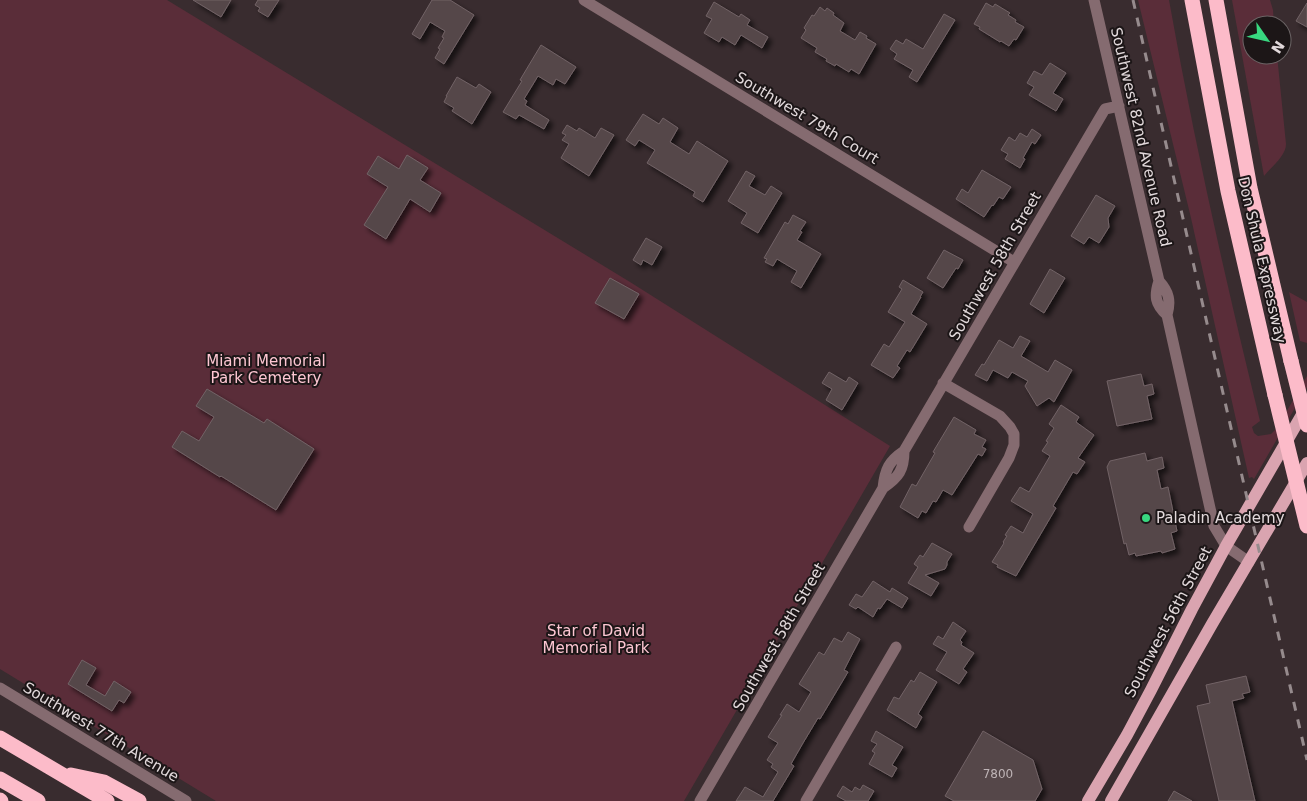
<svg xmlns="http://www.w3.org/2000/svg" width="1307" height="801" font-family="'DejaVu Sans',sans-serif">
<defs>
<filter id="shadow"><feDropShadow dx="4" dy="4" stdDeviation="2.5" flood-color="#0009"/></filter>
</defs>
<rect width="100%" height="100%" fill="#392c2f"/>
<!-- green -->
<path fill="#5a2d39" d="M0 0H167L630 282 890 446 684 801H216L0 669Z
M1138 0H1169C1194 142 1226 282 1260 421L1252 427 1254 433 1258 436 1271 434 1277 428 1307 376V387L1254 479 1252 477 1249 478 1191 218Z
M1232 0H1270L1273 10 1274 25H1252V55H1277L1286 144C1286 156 1271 167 1264 176Z
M1289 292 1307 302V343L1300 341Z"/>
<!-- building -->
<path fill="#544649" stroke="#726366" filter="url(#shadow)" d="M193 0H231L221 17Z
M258 0H279L268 17 258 11 260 8 255 5Z
M432 0H450L474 15 444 64 435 58 440 49 438 48 444 38 442 37 445 31 430 22 420 39 412 34Z
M714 2 739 17 741 14 750 20 747 25 768 37 762 48 741 35 735 45 722 37 719 42 704 33 712 19 706 16Z
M986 3 993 7 995 4 1010 13 1008 15 1016 20 1015 22 1024 27 1016 40 1014 39 1009 46 1001 41 1000 42 979 29 980 27 974 24Z
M1307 3V27L1296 21Z
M820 7 825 11 827 8 834 13 833 15 844 23 840 31 855 40 860 32 867 36 866 38 876 44 859 74 851 69 849 72 836 64 835 66 826 61 827 59 815 52 817 48 801 38 806 30 804 28 812 15 814 16Z
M944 14 955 20 917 82 909 77 913 70 894 59 897 54 890 49 896 40 903 44 906 39 923 49Z
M541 45 576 67 565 84 556 79 553 85 538 76 524 99 527 101 525 105 549 120 544 129 519 115 516 119 503 112 522 81 520 80Z
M1050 63 1066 73 1053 93 1063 99 1056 111 1029 95 1034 87 1027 83 1034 71 1042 75Z
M457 77 476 88 479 84 491 92 472 124 452 111 454 108 444 102 447 96H446Z
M643 114 659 124 663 118 678 128 670 142 689 154 697 141 728 161 703 202 693 196 695 192 647 163 655 150 639 140 635 146 626 140Z
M567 125 577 131 579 128 595 138 601 128 614 135 589 176 561 158 569 144 562 140 566 135 562 133Z
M1032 129 1041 135 1035 144 1032 142 1023 158 1025 159 1020 168 1005 159 1008 154 1001 150 1009 137 1015 141 1020 133 1027 137Z
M407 155 428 168 420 180 441 193 430 212 410 199 386 239 364 225 388 187 367 174 378 156 399 169Z
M982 170 1011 187 1003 199 999 197 993 206 992 205 984 217 956 199 962 189 968 193Z
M746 171 755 176 749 186 765 195 771 186 782 193 758 233 741 223 747 213 728 201Z
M1096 195 1115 206 1108 218 1109 227 1099 243 1089 237 1084 244 1071 236Z
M793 215 806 222 800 231 802 232 797 240 821 254 801 288 791 282 797 271 777 259 773 266 765 262 767 259 764 258 785 222 788 224Z
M646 238 662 247 652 265 643 260 641 265 633 260Z
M944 250 963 260 958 269 956 268 943 288 927 278Z
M1050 269 1065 278 1044 313 1030 304Z
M610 278 639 294 624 319 595 303Z
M903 280 923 292 920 297H921L911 314 927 324 910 352 907 350 897 366 900 368 893 378 871 365 884 344 889 347 905 322 888 312 902 289 899 287Z
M1020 336 1030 341 1021 356 1048 372 1055 360 1072 370 1054 402 1049 398 1037 406 1025 386 1028 381 1012 372 1008 378 993 370 987 381 975 375 982 364 984 365 999 340 1013 348Z
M829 372 846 382 849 377 858 383 842 410 826 400 832 389 822 383Z
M1141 374 1144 386 1152 384 1154 394 1147 396 1152 419 1117 426 1107 381Z
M207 389 264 423 267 419 314 449 276 510 221 476 220 477 172 447 182 431 199 441 214 417 196 406Z
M1061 405 1079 417 1076 422 1094 435 1078 458 1085 462 1077 474 1073 472 1053 506 1056 508 1016 576 997 567 998 565 992 562 1004 543 1003 542 1007 536 1005 535 1011 526 1023 533 1033 514 1011 501 1020 487 1029 492 1050 456 1042 451 1048 442 1046 441 1054 428 1049 424Z
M954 417 976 430 974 434 986 440 982 447 986 449 982 456 978 454 952 495 943 490 936 502 933 501 926 513 922 511 918 518 900 507 912 484 916 486 935 453 933 452Z
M1145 453 1147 461 1162 457 1164 468 1157 470 1161 489 1168 487 1177 531 1171 533 1175 549 1162 553 1161 551 1136 556 1135 553 1129 555 1126 543 1124 544 1107 467 1110 461Z
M932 543 952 554 947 562V565L945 569 925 575 939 583 931 596 908 583 918 567 914 564 920 555 923 557Z
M873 581 890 592 892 588 908 598 902 608 887 599 880 609 878 608 873 617 858 607 856 609 849 605 856 594 862 597Z
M953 622 966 631 960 640 962 642 961 645 974 653 963 669 967 672 959 684 936 670 947 652 933 644 938 636 943 639Z
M848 632 860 639 844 670 848 672 820 719 818 718 803 743 791 764 794 766 773 801H736L745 787 763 797 778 772 771 767 773 764 767 760 778 743 768 737 782 715H780L787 704 799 712 811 692 799 684 819 652 824 655 834 638 842 642Z
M82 660 96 668 86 685 105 696 114 681 131 692 124 703 119 700 112 711 68 684Z
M920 672 937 682 918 714 922 717 916 728 887 710 894 697 899 699 911 680 914 682Z
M1246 676 1250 692 1242 694 1244 698 1232 701 1255 801H1219L1197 706 1210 703 1206 685Z
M876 731 903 747 892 765 897 768 892 777 869 764 875 753 872 751 877 744 871 741Z
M983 731 1033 760 1042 789 1035 801H954L945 796Z
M863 785 874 791 868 801H846L837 796 843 786 852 792 855 787 860 790Z
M1174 791 1192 801H1168Z"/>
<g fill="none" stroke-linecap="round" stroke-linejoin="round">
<!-- minor -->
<path stroke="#856b70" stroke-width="11" d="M584 0 1014 262
M1094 0 1159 281C1154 296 1155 304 1167 315
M1159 281C1169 292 1171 301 1167 315L1214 526 1226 546 1249 562
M943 383 1000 416 1010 427 1014 434V445L1009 458 969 527
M883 488C899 477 904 470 904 451
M0 688 186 801
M700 801 883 488C885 469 889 461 904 451L1102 114 1105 109 1119 106
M806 801 896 647"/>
<!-- major -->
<path stroke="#daa4b0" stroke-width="12" d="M1088 801 1127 735 1151 690 1192 609 1226 546 1307 406
M1111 801 1212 624 1307 463"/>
<!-- highway -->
<path stroke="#fcbbc9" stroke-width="15" d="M1192 0 1228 191 1275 395
M1216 0 1250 188 1291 361
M0 738 107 801
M71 775 104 782 139 801
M0 779 38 801
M0 800 1 801"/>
<!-- rail -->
<path stroke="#968b8d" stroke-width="3" stroke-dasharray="9 9" stroke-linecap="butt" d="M1133 0 1307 760"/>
<!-- highway-bridge -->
<path stroke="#fcbbc9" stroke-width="15" d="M1291 361 1307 425
M1275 395 1307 526"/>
</g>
<!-- markers -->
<circle fill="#38d880" stroke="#1c1617" stroke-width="2" cx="1146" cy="518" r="5"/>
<g text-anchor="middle" stroke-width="4" stroke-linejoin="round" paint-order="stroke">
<!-- number labels -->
<g font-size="12" fill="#beb4b6">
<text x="998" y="778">7800</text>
</g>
<!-- street labels -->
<g font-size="15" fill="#e2d9db" stroke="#1c1617">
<text transform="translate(807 118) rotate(31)" y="5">Southwest 79th Court</text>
<text transform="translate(1141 137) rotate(77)" y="5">Southwest 82nd Avenue Road</text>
<text transform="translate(1262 260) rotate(77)" y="5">Don Shula Expressway</text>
<text transform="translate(995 266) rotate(-60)" y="5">Southwest 58th Street</text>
<text transform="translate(1168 622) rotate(-62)" y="5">Southwest 56th Street</text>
<text transform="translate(779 637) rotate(-60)" y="5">Southwest 58th Street</text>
<text transform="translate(101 732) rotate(31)" y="5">Southwest 77th Avenue</text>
</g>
<!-- park labels -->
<g font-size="15" fill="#fdc6d2" stroke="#1c1617">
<text x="266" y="366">Miami Memorial<tspan x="266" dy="17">Park Cemetery</tspan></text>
<text x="596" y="636">Star of David<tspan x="596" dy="17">Memorial Park</tspan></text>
</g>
<!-- poi labels -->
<g font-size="15" fill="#e2d9db" stroke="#1c1617" text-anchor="start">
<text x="1156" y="523">Paladin Academy</text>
</g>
</g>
<!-- north arrow -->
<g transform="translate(1267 40) rotate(124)"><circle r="24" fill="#1c1617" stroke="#6b6465"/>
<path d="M0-4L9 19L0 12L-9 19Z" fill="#38d880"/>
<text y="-8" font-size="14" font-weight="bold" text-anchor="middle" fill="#e2d9db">N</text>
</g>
</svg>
